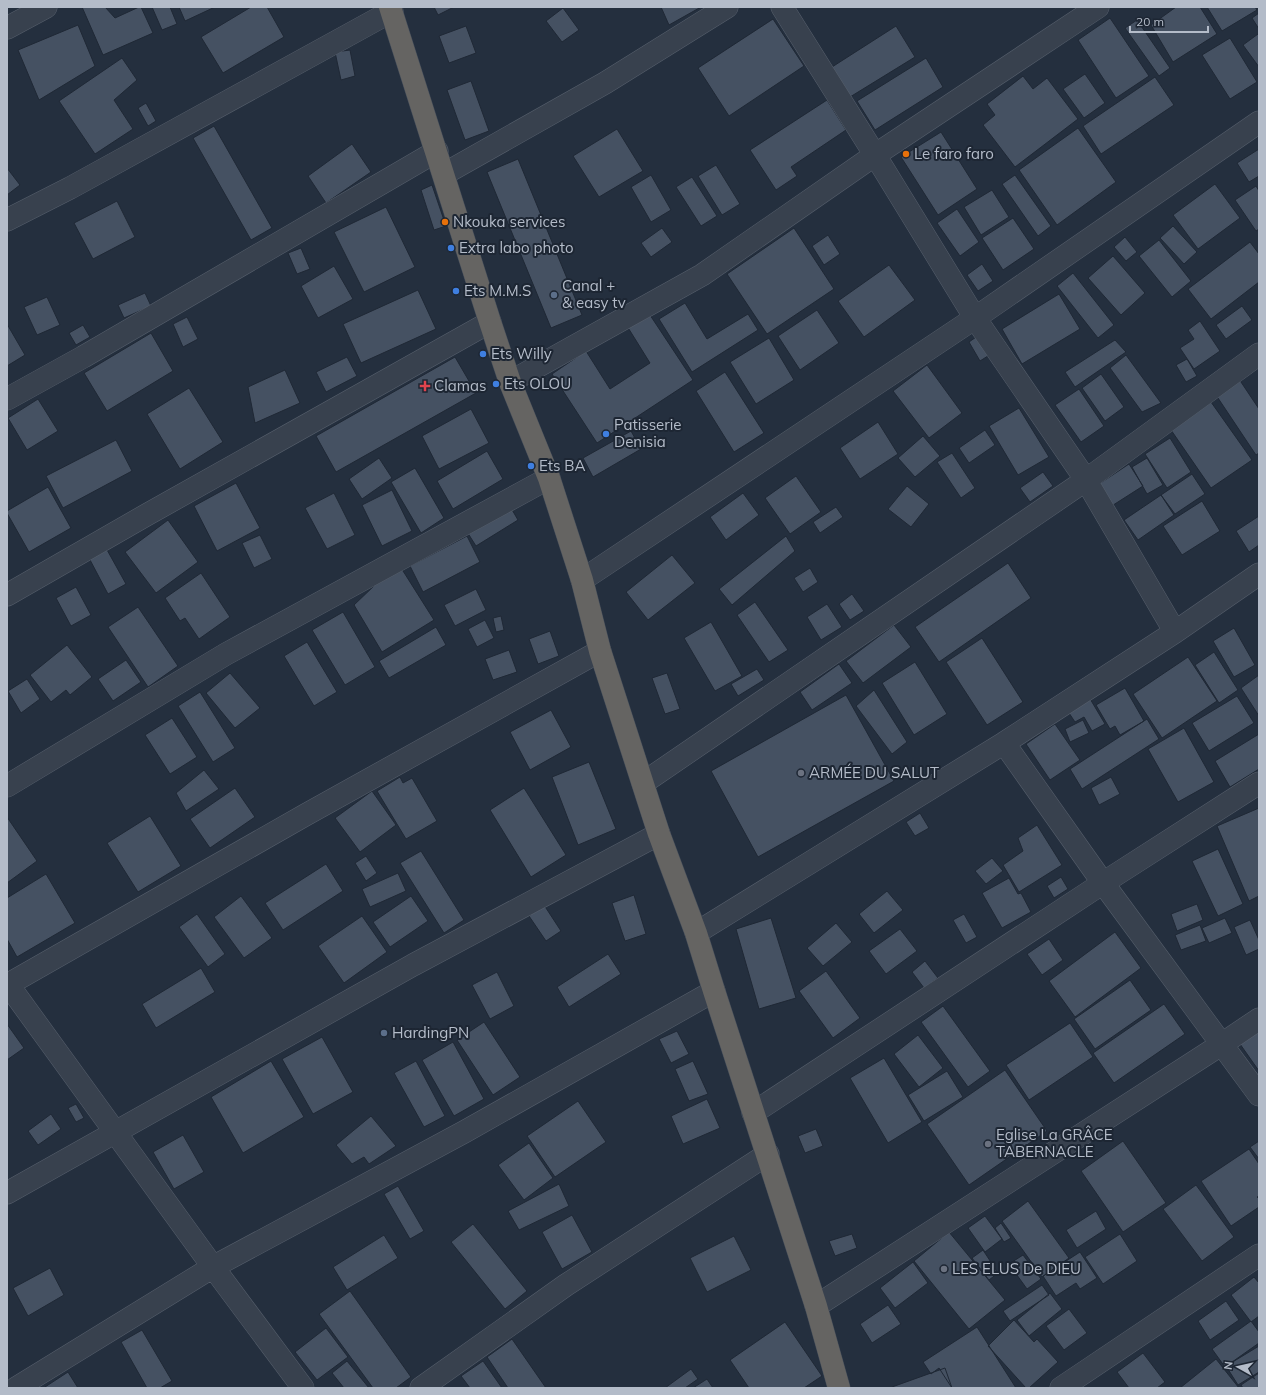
<svg xmlns="http://www.w3.org/2000/svg" width="1266" height="1395" font-family="Mulish,sans-serif">
<rect width="100%" height="100%" fill="#242f3e"/>
<!-- building -->
<path fill="#455162" stroke="#1f2835" d="M82 7H105L115 18 139 7H141L153 33 103 55Z
M152 7H170L177 24 162 30Z
M179 7H215L185 21Z
M251 7H267L284 37 223 73 201 37Z
M434 7H454L438 15Z
M661 7H701L669 25Z
M1176 7H1200L1217 34 1173 62 1151 25Z
M1207 7H1255L1257 10 1222 31Z
M563 8 579 30 562 42 546 21Z
M1259 13V29L1252 18Z
M1110 18 1149 76 1116 98 1078 40Z
M773 19 804 66 729 116 698 68Z
M1137 20 1170 68 1159 76 1125 28Z
M78 25 95 66 39 100 18 50Z
M466 26 476 53 449 63 439 36Z
M896 26 915 57 850 97 832 67Z
M1258 34 1259 35V67L1243 45Z
M1230 38 1257 82 1230 99 1202 55Z
M350 50 355 76 341 80 335 52Z
M122 58 137 80 114 100 133 129 95 154 59 101Z
M926 58 943 87 875 130 857 101Z
M1085 74 1105 103 1084 118 1063 89Z
M1023 76 1033 89 1047 78 1078 119 1015 167 983 125 995 115 987 104Z
M1155 77 1174 105 1101 154 1083 126Z
M471 81 489 131 465 140 447 90Z
M827 100 846 130 791 167 797 176 776 190 750 150Z
M146 103 156 121 148 126 138 108Z
M214 126 272 228 251 240 193 138Z
M1078 128 1116 182 1057 225 1019 170Z
M617 129 643 171 599 197 573 156Z
M941 132 977 189 938 215 901 157Z
M352 144 371 172 326 203 308 176Z
M1259 149V176L1249 182 1237 163Z
M518 159 582 315 551 328 487 172Z
M716 165 740 204 722 215 698 176Z
M7 168 20 185 7 195Z
M651 175 671 210 651 222 631 187Z
M1015 175 1051 226 1038 236 1002 184Z
M692 177 717 216 701 226 676 187Z
M1215 184 1240 218 1198 249 1173 215Z
M432 185 446 226 434 230 421 190Z
M1256 186 1259 191V229L1256 231 1235 200Z
M992 190 1009 217 981 235 964 207Z
M117 201 135 237 93 259 74 223Z
M386 207 415 267 364 292 334 232Z
M957 209 979 242 960 256 937 223Z
M1013 218 1034 249 1003 270 982 238Z
M1173 226 1197 252 1184 264 1160 238Z
M662 228 672 242 651 257 641 243Z
M794 228 834 289 767 334 727 274Z
M828 235 840 254 824 265 812 246Z
M1125 237 1137 252 1126 261 1114 247Z
M1159 240 1191 281 1172 297 1139 256Z
M1250 242 1259 254V282L1211 319 1188 289Z
M301 248 310 269 297 274 288 253Z
M1113 256 1145 293 1121 315 1088 278Z
M982 264 993 281 978 291 967 275Z
M889 265 915 300 864 337 838 301Z
M334 266 353 299 318 318 301 286Z
M1073 273 1114 325 1098 338 1057 286Z
M418 290 436 329 361 363 343 324Z
M145 293 151 306 124 318 118 305Z
M1059 294 1080 329 1022 364 1002 329Z
M47 297 60 325 37 335 24 307Z
M685 303 707 339 748 314 758 330 692 372 659 319Z
M1242 306 1252 320 1226 339 1216 325Z
M817 310 839 343 800 370 778 336Z
M648 312 693 380 597 443 552 374 586 351 610 389 650 363 627 326Z
M187 317 198 339 183 347 173 324Z
M1200 321 1220 351 1194 369 1180 348 1194 339 1188 330Z
M7 324 25 355 7 366Z
M83 325 90 337 76 345 69 333Z
M151 333 173 371 107 411 84 373Z
M979 335 991 354 980 361 969 342Z
M769 338 794 380 756 404 730 362Z
M1115 340 1126 352 1075 387 1065 372Z
M1126 355 1161 403 1142 412 1110 368Z
M347 357 357 376 326 392 316 372Z
M455 357 476 393 336 472 316 436Z
M1187 359 1197 376 1186 382 1176 365Z
M927 365 962 413 929 438 893 391Z
M285 370 300 403 255 423 248 387Z
M725 372 764 433 734 452 696 391Z
M1101 374 1124 407 1105 421 1082 388Z
M1237 376 1259 409V453L1256 455 1214 392Z
M189 388 223 442 180 469 147 414Z
M1079 389 1104 426 1081 442 1055 405Z
M38 399 58 431 27 450 8 418Z
M1211 402 1252 460 1211 488 1171 430Z
M1019 408 1049 457 1018 475 989 426Z
M471 409 489 443 439 469 422 436Z
M878 422 898 454 860 479 840 448Z
M985 430 995 445 969 463 959 448Z
M631 431 641 449 593 477 583 458Z
M923 436 940 456 915 477 898 458Z
M1170 438 1191 472 1167 488 1145 454Z
M116 440 132 471 63 508 46 476Z
M487 451 503 479 453 509 437 481Z
M952 453 975 488 961 498 937 462Z
M379 458 392 478 362 499 349 479Z
M1147 458 1163 485 1147 494 1132 467Z
M1129 464 1143 486 1107 509 1093 488Z
M415 468 444 518 421 533 391 482Z
M1043 472 1053 486 1030 502 1020 488Z
M1192 474 1205 494 1175 514 1161 495Z
M796 476 821 512 790 534 765 498Z
M236 483 260 528 217 551 194 506Z
M907 486 929 504 911 527 888 509Z
M48 487 71 528 29 552 7 513V511Z
M392 490 412 531 382 546 362 505Z
M334 493 355 535 327 549 305 508Z
M743 493 759 515 726 540 710 517Z
M1161 495 1174 515 1138 540 1124 520Z
M507 501 518 520 476 546 464 527Z
M1202 501 1220 531 1182 555 1163 526Z
M836 507 843 517 820 533 813 522Z
M1259 516V545L1249 552 1236 531Z
M168 520 198 562 156 593 125 552Z
M260 535 272 559 254 568 242 543Z
M467 536 480 562 423 592 410 566Z
M786 536 795 551 732 605 719 589Z
M106 548 126 584 108 594 89 558Z
M672 555 695 583 648 620 626 592Z
M398 563 434 620 382 652 354 605Z
M1008 563 1031 598 939 662 915 627Z
M810 568 818 582 803 592 794 578Z
M201 573 230 617 199 639 185 618 180 621 165 598Z
M76 587 91 615 71 626 56 598Z
M476 589 486 610 455 626 444 605Z
M852 594 864 611 850 620 839 604Z
M755 602 788 650 769 662 737 615Z
M827 604 842 627 821 640 807 617Z
M138 607 178 666 148 687 108 627Z
M343 612 375 667 345 685 312 630Z
M501 616 504 630 496 632 493 618Z
M485 620 494 638 477 647 468 629Z
M711 622 742 676 715 691 684 638Z
M894 625 911 647 863 683 846 661Z
M436 627 446 645 389 678 379 661Z
M1234 628 1255 665 1234 677 1213 641Z
M550 631 559 656 538 664 529 639Z
M982 638 1023 702 987 725 946 662Z
M307 642 337 692 314 706 284 656Z
M67 645 92 677 70 695 66 690 51 702 30 675Z
M509 650 517 672 493 680 485 659Z
M1214 652 1238 690 1219 703 1195 665Z
M1188 657 1217 701 1162 738 1133 694Z
M126 660 141 682 113 701 98 679Z
M915 662 947 714 914 735 882 683Z
M839 664 852 683 812 710 800 692Z
M757 669 764 680 738 696 731 684Z
M230 673 260 708 235 728 206 693Z
M667 673 680 709 665 714 652 678Z
M1259 675V716L1241 688Z
M27 679 40 699 21 713 8 691Z
M1125 688 1144 721 1120 735 1115 726 1110 729 1096 705Z
M874 690 907 742 892 754 856 706Z
M200 692 235 748 213 762 178 706Z
M846 695 894 781 758 857 711 771Z
M1237 696 1254 723 1209 751 1192 723Z
M1089 697 1105 724 1092 731 1084 717 1075 722 1067 710Z
M551 710 571 747 530 770 510 732Z
M172 718 197 757 170 774 145 735Z
M1147 719 1159 739 1082 789 1070 769Z
M1083 720 1089 733 1070 742 1065 729Z
M1055 724 1080 760 1050 780 1026 744Z
M1184 728 1214 782 1178 802 1148 749Z
M1259 734V769L1230 787 1215 761Z
M589 762 616 829 578 845 552 777Z
M204 770 219 789 186 811 176 793Z
M400 777 403 783 412 778 437 821 406 839 377 791Z
M1111 777 1120 794 1099 805 1091 788Z
M235 788 255 817 210 848 190 819Z
M524 788 566 855 531 877 490 810Z
M372 791 396 825 360 852 335 818Z
M1259 808V896L1249 901 1217 826Z
M920 813 929 828 915 836 906 822Z
M150 816 181 866 138 892 107 843Z
M7 817 37 861 7 883Z
M1037 825 1062 865 1019 892 1003 865 1023 851 1018 838Z
M1218 849 1243 904 1218 916 1192 861Z
M421 851 464 920 444 933 400 863Z
M366 856 377 873 366 881 355 863Z
M992 858 1003 871 986 884 975 871Z
M326 864 343 891 283 930 265 903Z
M398 873 406 891 370 907 362 889Z
M46 874 75 923 17 957 7 939V898Z
M1061 877 1068 889 1054 898 1047 886Z
M1009 878 1018 894 1021 893 1031 912 1002 928 982 893Z
M887 891 903 910 874 933 859 914Z
M634 895 646 934 625 941 612 903Z
M241 896 272 938 244 958 214 917Z
M411 896 428 921 390 947 373 922Z
M1197 904 1203 920 1177 931 1171 914Z
M544 905 561 931 546 941 529 916Z
M197 914 225 954 208 967 179 927Z
M964 914 977 937 966 943 953 920Z
M362 916 387 952 344 983 318 946Z
M771 918 796 998 759 1009 736 929Z
M1225 918 1232 933 1209 943 1202 928Z
M1250 920 1259 940V949L1246 955 1234 927Z
M836 923 852 942 823 966 807 948Z
M1200 925 1206 941 1181 950 1175 935Z
M900 929 917 951 886 974 869 951Z
M1115 932 1141 968 1075 1017 1049 981Z
M1049 939 1063 960 1042 975 1027 954Z
M608 954 621 974 569 1007 557 987Z
M925 961 938 978 924 988 912 972Z
M201 968 215 992 156 1028 142 1004Z
M826 971 860 1018 833 1038 799 991Z
M497 972 514 1006 490 1019 472 985Z
M1130 980 1151 1010 1095 1049 1074 1019Z
M1164 1004 1185 1034 1114 1083 1093 1053Z
M943 1006 990 1071 968 1087 921 1022Z
M484 1022 520 1077 493 1095 457 1040Z
M1070 1023 1093 1057 1029 1100 1006 1065Z
M7 1024 24 1048 7 1060Z
M677 1031 689 1054 671 1063 659 1039Z
M1259 1031V1071L1240 1044Z
M918 1035 943 1068 919 1087 894 1054Z
M322 1037 353 1092 313 1114 282 1059Z
M453 1042 484 1099 454 1116 422 1060Z
M884 1058 922 1122 888 1143 850 1078Z
M271 1061 304 1117 243 1153 211 1097Z
M416 1061 445 1116 424 1127 394 1073Z
M693 1061 708 1094 689 1101 675 1069Z
M1005 1070 1047 1131 969 1185 927 1124Z
M947 1071 963 1097 924 1121 908 1095Z
M707 1099 720 1128 683 1144 671 1116Z
M578 1101 606 1142 555 1177 527 1136Z
M76 1104 84 1118 76 1122 68 1108Z
M51 1114 61 1129 38 1145 28 1131Z
M371 1116 396 1146 369 1164 364 1157 352 1164 336 1145Z
M816 1129 823 1146 805 1153 798 1136Z
M183 1135 204 1172 174 1189 153 1152Z
M1123 1141 1166 1203 1123 1232 1081 1171Z
M1259 1141V1159L1250 1147Z
M529 1143 553 1178 524 1200 498 1165Z
M1249 1149 1259 1164V1196L1257 1197 1259 1199V1207L1231 1226 1201 1181Z
M559 1184 569 1206 519 1230 508 1211Z
M1196 1185 1234 1237 1202 1261 1163 1209Z
M398 1186 424 1231 410 1239 384 1194Z
M1028 1201 1069 1258 1042 1277 1002 1221Z
M1096 1211 1106 1229 1077 1248 1066 1230Z
M572 1215 592 1252 562 1269 542 1232Z
M985 1216 1002 1239 985 1252 968 1228Z
M1001 1223 1011 1238 1004 1242 995 1228Z
M473 1224 527 1291 505 1309 451 1242Z
M949 1232 1005 1300 969 1329 914 1261Z
M852 1234 857 1248 835 1256 829 1241Z
M1120 1234 1137 1261 1103 1284 1085 1257Z
M384 1235 398 1258 347 1290 333 1267Z
M734 1236 751 1270 707 1292 690 1258Z
M983 1250 998 1273 989 1280 972 1258Z
M1080 1252 1097 1278 1080 1289 1076 1283 1056 1296 1043 1276Z
M1023 1255 1041 1279 1027 1289 1009 1264Z
M913 1262 928 1283 895 1308 880 1288Z
M50 1268 64 1295 28 1316 13 1288Z
M1254 1277 1259 1283V1316L1251 1322 1231 1295Z
M1042 1285 1049 1295 1010 1321 1003 1311Z
M350 1291 411 1377 396 1388H373L319 1314Z
M1050 1293 1062 1309 1029 1336 1017 1320Z
M1226 1301 1239 1320 1210 1340 1198 1321Z
M888 1305 901 1324 872 1343 860 1324Z
M1069 1309 1087 1333 1064 1350 1046 1326Z
M1014 1320 1034 1342 1037 1339 1058 1362 1029 1388H1026L988 1346Z
M1251 1321 1259 1332V1343L1225 1367 1212 1349Z
M785 1322 822 1376 804 1388H749L730 1360Z
M977 1327 1016 1388H952L939 1368 931 1374 923 1362Z
M326 1328 348 1357 317 1380 295 1352Z
M142 1330 172 1381 160 1388H147L121 1342Z
M512 1339 546 1388H508L487 1357Z
M1259 1346V1372L1238 1385 1226 1366Z
M1143 1353 1165 1382 1157 1388H1129L1117 1372Z
M1216 1359 1239 1388H1180Z
M347 1361 369 1388H344L332 1373Z
M483 1361 502 1388H470L461 1376Z
M945 1368 952 1388H892V1387Z
M691 1369 698 1379 685 1388H665Z
M68 1372 78 1388H46L45 1387Z
M1259 1373V1388H1243L1241 1385Z
M707 1379 713 1388H693Z"/>
<g fill="none" stroke-linecap="round" stroke-linejoin="round">
<defs>
<path id="minor" d="M782 7 875 155 975 318 1086 480 1175 632
M7 28 46 7
M444 174 605 83 727 7
M7 220 70 188 392 11
M510 382 702 275 875 155 1098 7
M7 399 83 357 437 151
M582 580 975 318 1259 122
M7 595 148 514 490 322
M1004 743 1103 883 1259 1095
M643 783 1086 480 1259 354
M7 786 226 654 549 478
M696 933 1004 743 1175 632 1259 574
M7 983 213 1267 303 1388
M7 985 307 814 600 651
M753 1113 1103 883 1259 783
M7 1193 413 965 659 834
M816 1306 1222 1044 1259 1019
M16 1388 213 1267 464 1132 714 991
M421 1388 566 1285 768 1154
M1061 1388 1259 1255"/>
<path id="trunk" d="M390 7 490 322 510 382 549 478 582 580 600 651 659 834 696 933 714 991 816 1306 839 1388"/>
</defs>
<!-- minor casing -->
<use href="#minor" stroke="#565f6c" stroke-width="23"/>
<!-- trunk casing -->
<use href="#trunk" stroke="#434c59" stroke-width="23"/>
<!-- minor -->
<use href="#minor" stroke="#38414e" stroke-width="22"/>
<!-- trunk -->
<use href="#trunk" stroke="#656462" stroke-width="22"/>
</g>
<!-- markers -->
<g fill="#e8710a" stroke="#1d2633" stroke-width="1.5">
<circle cx="906" cy="154" r="4"/>
<circle cx="445" cy="222" r="4"/>
</g>
<g fill="#3f7fe0" stroke="#1d2633" stroke-width="1.5">
<circle cx="451" cy="248" r="4"/>
<circle cx="456" cy="291" r="4"/>
<circle cx="483" cy="354" r="4"/>
<circle cx="496" cy="384" r="4"/>
<circle cx="606" cy="434" r="4"/>
<circle cx="531" cy="466" r="4"/>
</g>
<g fill="#5c6f8a" stroke="#1d2633" stroke-width="1.5">
<circle cx="554" cy="295" r="4"/>
<circle cx="384" cy="1033" r="4"/>
</g>
<path fill="#e0444e" stroke="#1d2633" stroke-width="1.5" d="M423 380h4v4h4v4h-4v4h-4v-4h-4v-4h4z"/>
<g fill="#6b7280" stroke="#1d2633" stroke-width="1.5">
<circle cx="801" cy="773" r="4"/>
<circle cx="988" cy="1144" r="4"/>
<circle cx="944" cy="1269" r="4"/>
</g>
<g text-anchor="middle" stroke-width="4" stroke-linejoin="round" paint-order="stroke">
<!-- poi labels -->
<g font-size="15" fill="#b4bcc9" stroke="#1d2633" text-anchor="start">
<text x="914" y="159">Le faro faro</text>
<text x="453" y="227">Nkouka services</text>
<text x="459" y="253">Extra labo photo</text>
<text x="562" y="291">Canal +<tspan x="562" dy="17">&amp; easy tv</tspan></text>
<text x="464" y="296">Ets M.M.S</text>
<text x="491" y="359">Ets Willy</text>
<text x="504" y="389">Ets OLOU</text>
<text x="434" y="391">Clamas</text>
<text x="614" y="430">Patisserie<tspan x="614" dy="17">Denisia</tspan></text>
<text x="539" y="471">Ets BA</text>
<text x="809" y="778">ARMÉE DU SALUT</text>
<text x="392" y="1038">HardingPN</text>
<text x="996" y="1140">Eglise La GRÂCE<tspan x="996" dy="17">TABERNACLE</tspan></text>
<text x="952" y="1274">LES ELUS De DIEU</text>
</g>
</g>
<!-- border -->
<rect width="1266" height="1395" fill="none" stroke="#b4bcc9" stroke-width="16"/>
<!-- north arrow -->
<g transform="translate(1238 1367) rotate(278)" stroke="#1d2633" stroke-width="3" paint-order="stroke">
<path d="M0-3L7 15L0 10L-7 15Z" fill="#b4bcc9"/>
<text y="-6" font-size="11" font-weight="bold" text-anchor="middle" fill="#b4bcc9">N</text>
</g>
<!-- scale -->
<path d="M1130 26v6h78v-6" fill="none" stroke="#b4bcc9" stroke-width="2"/>
<text x="1136" y="26" font-size="12" fill="#b4bcc9" stroke="#1d2633" stroke-width="3" paint-order="stroke">20 m</text>
</svg>
